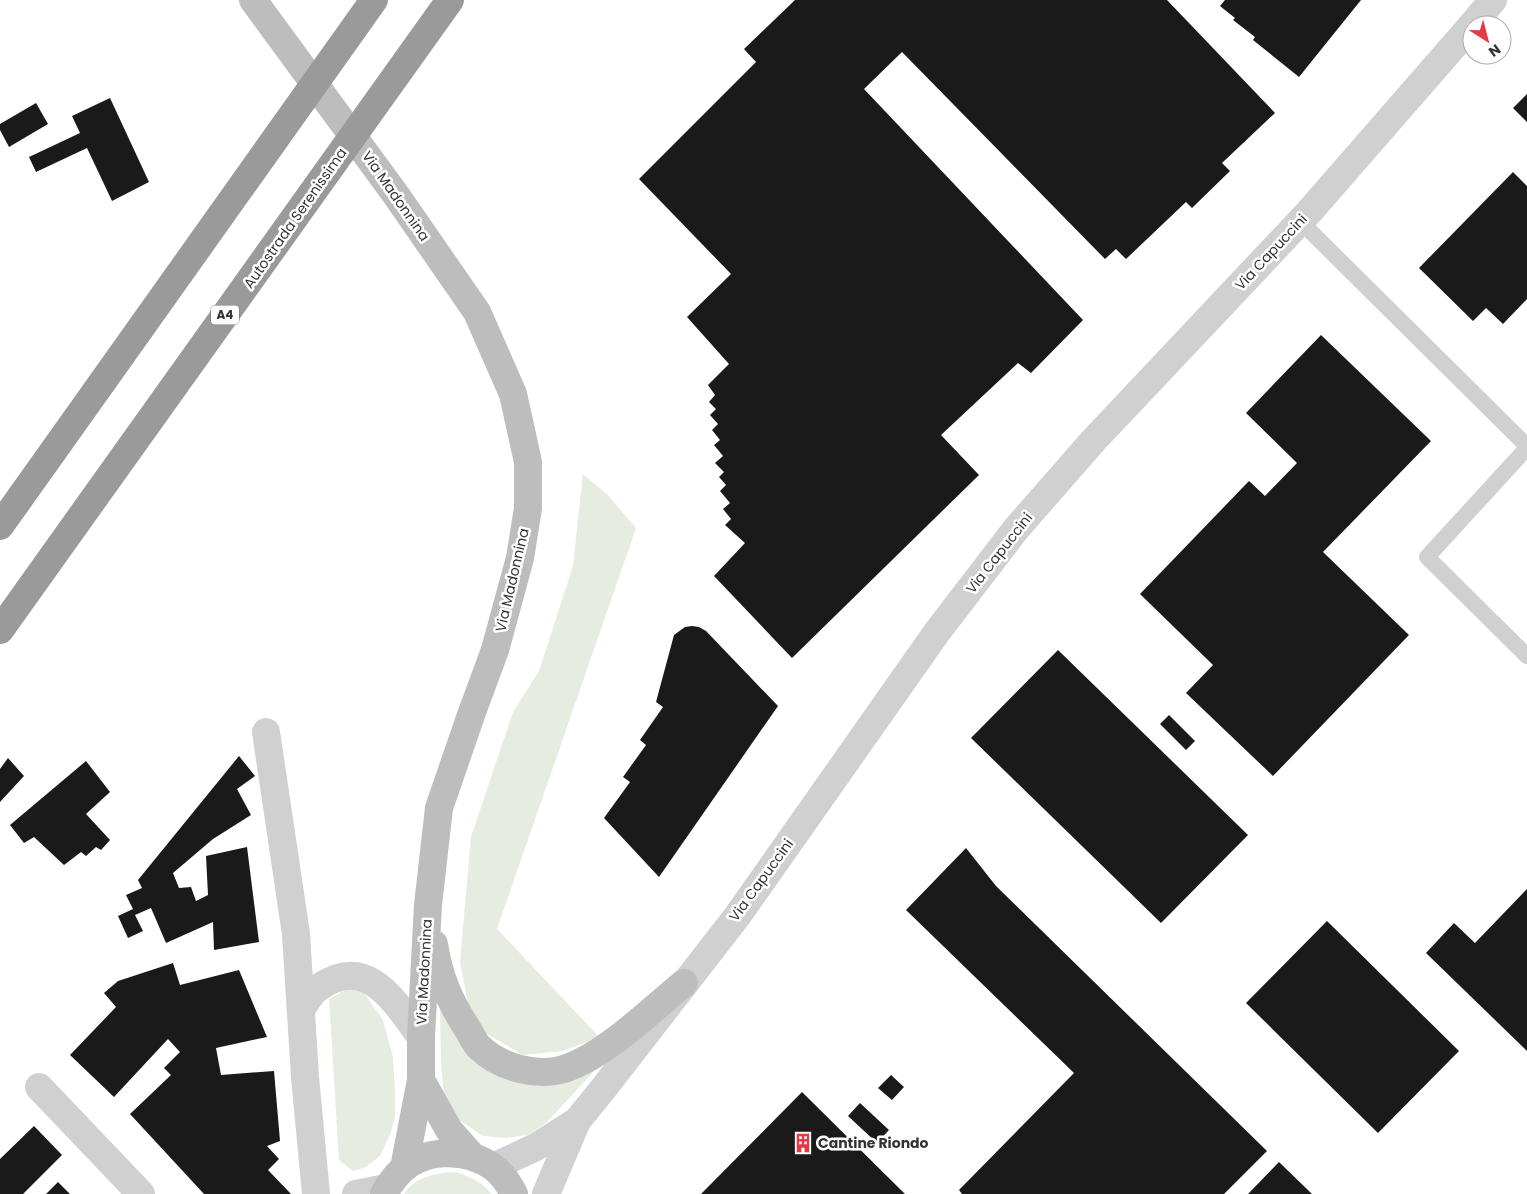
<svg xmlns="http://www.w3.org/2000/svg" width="1527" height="1194" font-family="Poppins,sans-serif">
<rect width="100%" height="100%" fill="#fff"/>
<!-- green -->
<path fill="#e6ecdf" d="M583 474 608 495 636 528 497 929 603 1041 592 1040 563 1051 523 1055 482 1031 468 1003 460 962 471 837 513 712 539 671 573 566Z
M350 987 364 993 383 1020 393 1057 395 1093V1118L390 1135 380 1156 366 1167 353 1171 339 1160 329 999Z
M440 1007 480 1064 524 1084H560L597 1068 547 1122 528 1135 507 1138 483 1136 459 1120 444 1096 441 1063Z
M456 1172C469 1177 483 1181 491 1194H404C416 1176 436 1173 456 1172Z"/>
<!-- building -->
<path fill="#1a1a1a" d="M795 0H1167L1275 113 1222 163 1230 171 1192 208 1186 202 1126 259 1116 249 1105 259 902 52 864 89 1083 320 1031 373 1018 363 941 435 979 475 792 658 714 576 745 543 725 525 731 519 723 509 730 503 720 491 726 485 719 477 724 472 715 463 723 456 714 445 720 440 712 430 718 424 710 415 716 409 709 402 715 395 708 385 729 364 687 317 731 274 639 179 756 62 744 49Z
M1225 0H1361L1299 77 1253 40 1255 37 1233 20 1235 18 1220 6Z
M1527 94V122L1513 108Z
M110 98 149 182 112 201 87 148 36 172 29 157 80 133 72 116Z
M36 103 48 124 9 147 0 130V124Z
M1513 172 1527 186V299L1503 324 1486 308 1473 321 1419 268Z
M1321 335 1431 441 1323 552 1409 635 1273 776 1186 693 1213 665 1140 594 1249 481 1265 496 1297 463 1246 413Z
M692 626 699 627 706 631 778 706 659 877 604 818 630 782 623 777 646 745 640 740 663 707 656 702 674 635 685 627Z
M1058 650 1248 835 1161 923 971 738Z
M1169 715 1195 741 1186 750 1160 724Z
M239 756 255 776 237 789 251 815 213 839 173 873 179 888 191 887 196 901 208 895 206 856 247 847 259 942 214 950 213 922 166 943 151 908 135 915 143 931 128 938 118 916 133 909 126 895 142 888 138 880Z
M8 758 24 776 0 802V769Z
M86 761 110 792 86 814 110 840 101 850 96 847 86 856 81 852 64 865 34 837 24 843 10 825Z
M966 848 996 886 1267 1151 1224 1194H962L959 1190 1074 1073 906 910Z
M1527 889V1051L1426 953 1454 923 1475 943Z
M1327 921 1459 1051 1378 1133 1246 1003Z
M173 963 180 985 239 970 267 1037 216 1048 221 1075 274 1071 280 1141 267 1146 279 1159 268 1170 291 1194H204L130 1114 171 1075 164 1068 180 1052 168 1039 114 1097 70 1055 116 1007 104 993 118 981Z
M891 1075 904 1087 892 1100 878 1088Z
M802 1092 905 1194H701Z
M860 1103 889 1130 877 1143 848 1116Z
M34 1126 62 1155 23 1194H0V1159Z
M1279 1162 1312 1194H1248Z
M58 1182 70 1194H46Z"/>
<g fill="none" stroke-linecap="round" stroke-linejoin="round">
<!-- service -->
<path stroke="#d0d0d0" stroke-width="16" d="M1300 221 1527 446
M1527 448 1427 557 1527 656"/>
<!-- minor -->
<path stroke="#d0d0d0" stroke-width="28" d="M266 732 296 934 305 1077 316 1194
M301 1009C306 1003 311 992 318 988 367 953 394 1001 421 1037
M39 1087 141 1194
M356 1194 386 1188"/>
<!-- tertiary -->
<path stroke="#d0d0d0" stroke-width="28" d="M1472 25 1493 0
M493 1167 536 1147 577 1121 603 1089 738 915 937 632 1016 529 1093 441 1309 212 1472 25
M546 1194 577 1121"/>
<!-- secondary -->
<path stroke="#bdbdbd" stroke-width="28" d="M253 0 396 195 477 312 513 394 528 462V508L520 558 495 650 471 715 439 808 428 905 421 1037V1080L404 1168
M434 944C439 977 449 1000 467 1028 471 1034 474 1042 479 1047 501 1068 538 1078 567 1068 608 1053 650 1011 684 983
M421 1080 449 1130 472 1156
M384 1194C387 1187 392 1181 397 1175 421 1148 464 1147 493 1167 502 1174 509 1184 514 1194"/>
<!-- motorway -->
<path stroke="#9a9a9a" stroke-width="28" d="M0 526 374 0
M0 630 450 0"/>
</g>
<!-- icons -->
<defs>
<symbol id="building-bare" viewBox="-9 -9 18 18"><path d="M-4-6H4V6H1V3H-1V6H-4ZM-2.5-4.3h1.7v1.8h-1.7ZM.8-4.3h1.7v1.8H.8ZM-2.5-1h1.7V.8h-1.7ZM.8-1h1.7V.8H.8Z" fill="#e63946" stroke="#fff" stroke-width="2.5" paint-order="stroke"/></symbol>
</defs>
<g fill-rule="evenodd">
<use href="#building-bare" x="789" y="1129" width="28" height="28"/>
</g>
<g text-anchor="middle" stroke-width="5" stroke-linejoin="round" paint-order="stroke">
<!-- shield labels -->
<rect fill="#fff" stroke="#707070" stroke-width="1" x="211" y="305.5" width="28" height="19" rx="4"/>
<g font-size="12" font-weight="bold" fill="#333">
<text x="225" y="319">A4</text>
</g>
<!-- street labels -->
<g font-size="14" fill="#333" stroke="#fff">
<text transform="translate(396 196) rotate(55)" y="5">Via Madonnina</text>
<text transform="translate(295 218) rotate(-55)" y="5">Autostrada Serenissima</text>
<text transform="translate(1271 252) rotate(-47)" y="5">Via Capuccini</text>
<text transform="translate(999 553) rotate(-52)" y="5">Via Capuccini</text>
<text transform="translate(512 580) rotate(-77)" y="5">Via Madonnina</text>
<text transform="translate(761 880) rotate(-54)" y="5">Via Capuccini</text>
<text transform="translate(424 972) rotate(-87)" y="5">Via Madonnina</text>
</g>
<!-- poi labels -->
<g font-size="14" font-weight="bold" fill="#333" stroke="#fff" text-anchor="start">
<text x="818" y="1148">Cantine Riondo</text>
</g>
</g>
<!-- north arrow -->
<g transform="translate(1487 40) rotate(144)"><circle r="24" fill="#ffffff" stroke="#adadad"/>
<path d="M0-4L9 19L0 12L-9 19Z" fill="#e63946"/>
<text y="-8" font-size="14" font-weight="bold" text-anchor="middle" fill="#333333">N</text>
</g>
</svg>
